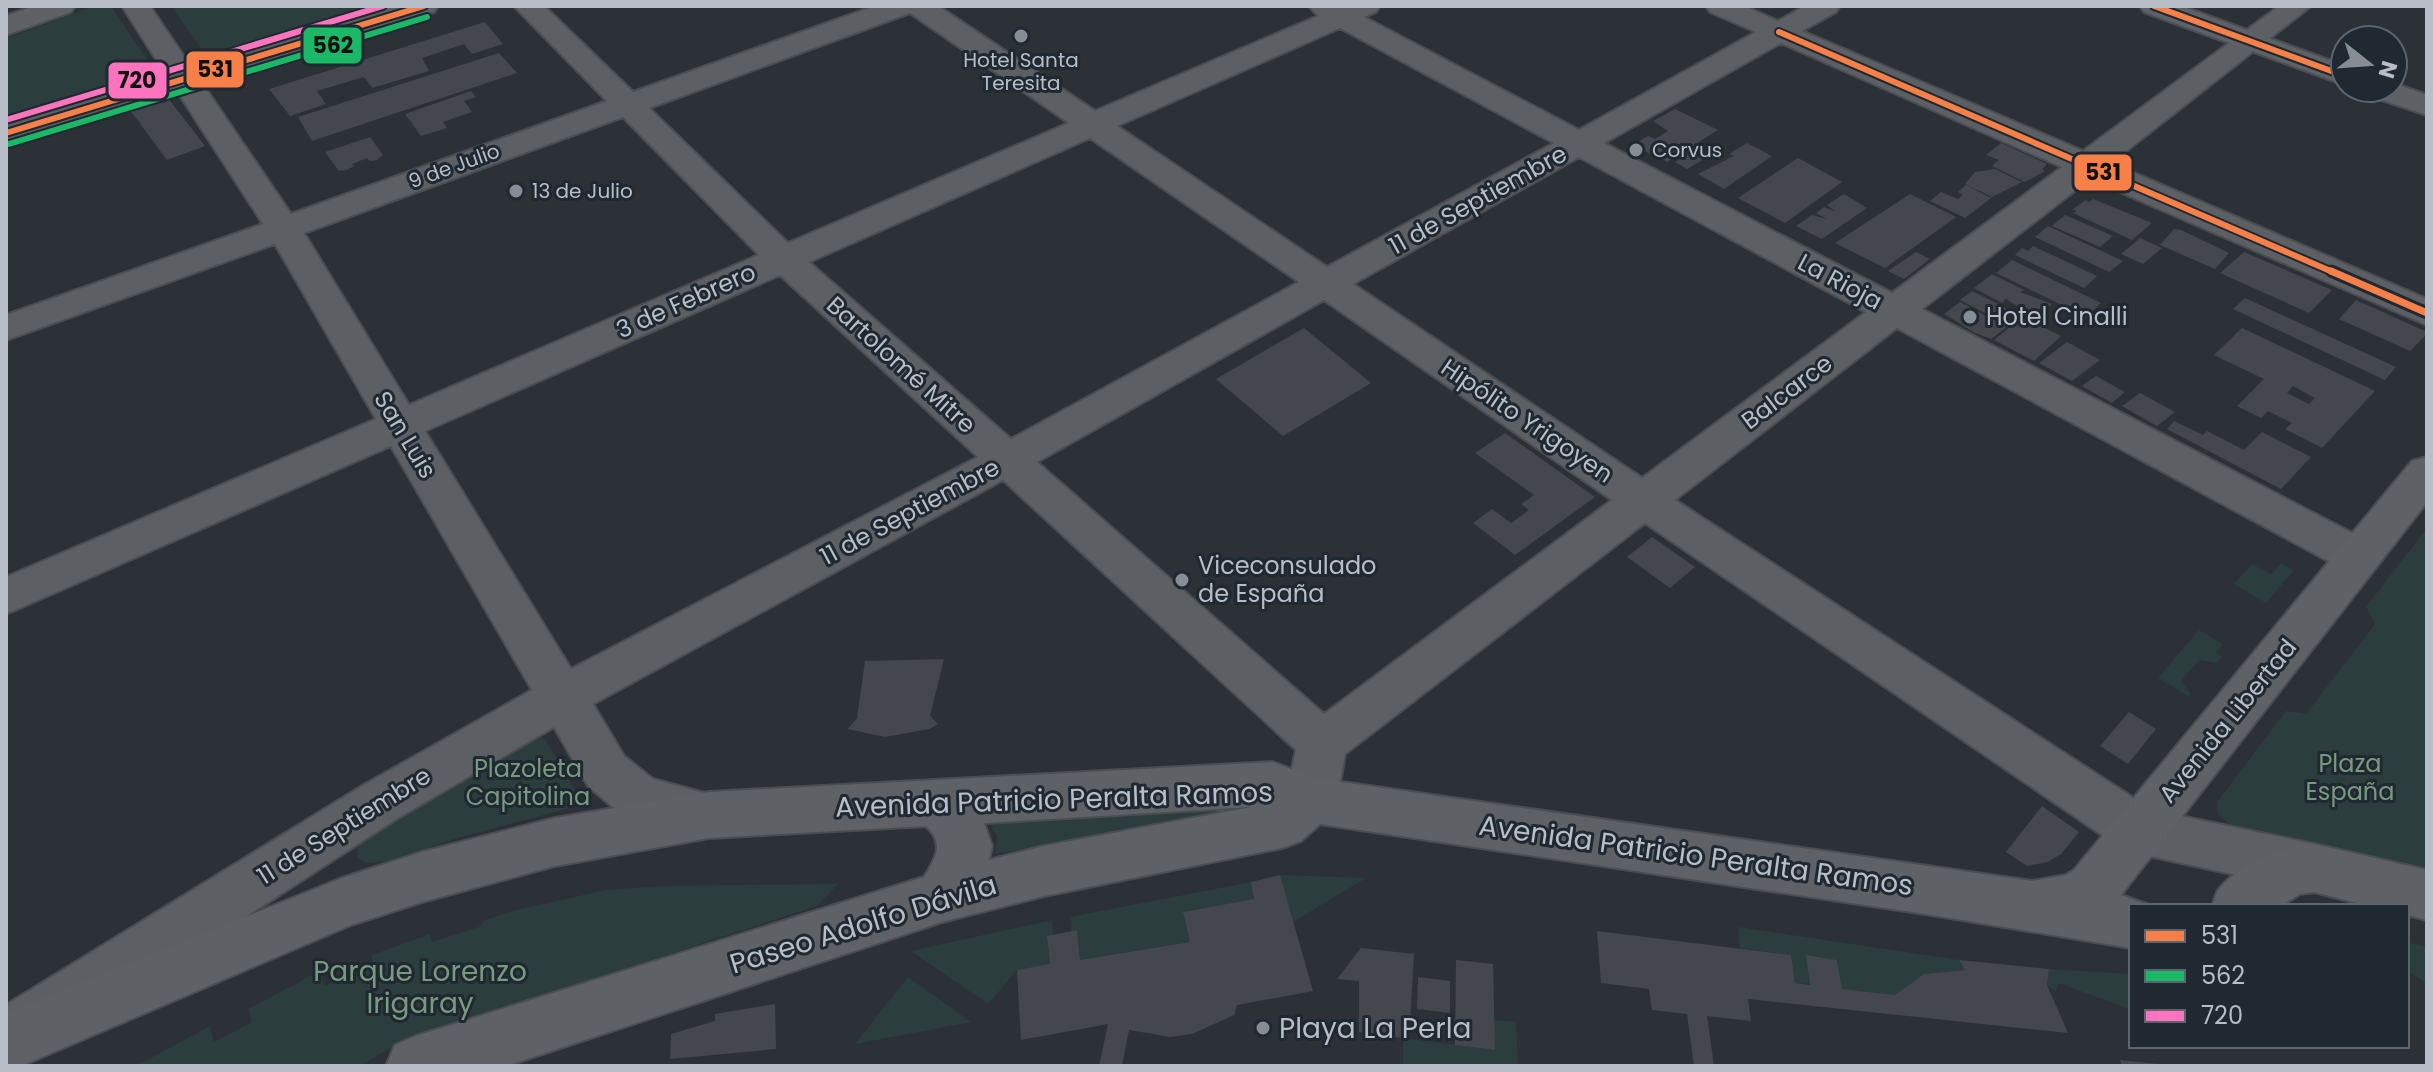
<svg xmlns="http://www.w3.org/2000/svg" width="2433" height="1072" font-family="Poppins,sans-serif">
<rect width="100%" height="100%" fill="#2c3137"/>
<!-- green -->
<path fill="#2c3d3e" d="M93 6H111L159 77 6 124V39Z
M171 6H372L207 56Z
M2427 528V878L2233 828 2218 814 2217 802 2286 711 2306 714 2375 624 2366 607Z
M2281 563 2294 570 2266 603 2234 584 2252 564 2271 574Z
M2199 630 2223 644 2216 653 2222 657 2217 663 2199 660 2181 681 2191 694 2189 697 2158 678Z
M538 736 545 739 577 793 570 808 454 839 388 861 369 863 357 858 358 846 368 834Z
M1276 804 995 854 997 836 988 822Z
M1280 875 1366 878 1293 922Z
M1251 882 1254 899 1183 912 1190 942 1080 960 1077 931 1071 932 1070 917Z
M838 884 817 906 423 1034 397 1044 360 1066H136L210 1026 214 1042 252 1022 248 1009 320 971 325 986 372 965V955L430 934 432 942 479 927 483 921 512 911 606 890 660 886Z
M1052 920 1053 934 1047 936 1050 965 1017 970 988 1004 911 951Z
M1738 927 1959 960 1965 970 1924 974 1895 995 1842 989 1837 960 1807 955 1810 984 1795 983 1790 955 1740 948Z
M2407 942 2427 947V984L2407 970Z
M2049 969 2131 974V1010L2059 983 2056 992 2047 985Z
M908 977 971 1022 855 1044Z
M1494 1020 1516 1022 1518 1066H1403V1038L1494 1050Z"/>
<!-- building -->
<path fill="#44484e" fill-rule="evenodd" d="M485 22 503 44 472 54 464 44 422 58 429 71 372 88 364 77 317 91 326 104 290 116 269 89Z
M499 53 517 73 312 141 298 117Z
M471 91 476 97 464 101 472 112 443 122 447 128 421 136 405 114Z
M168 98 205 146 167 160 130 110Z
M1675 109 1718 130 1667 162 1632 145 1648 136 1655 139 1668 131 1653 121Z
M370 137 383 155 377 160 370 161 367 158 352 164 354 166 347 170 339 171 325 152Z
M1747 143 1772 156 1724 189 1698 174 1734 156 1729 154Z
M2001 143 2047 164 2042 169 2045 171 2025 182 1992 166 1999 160 1986 155Z
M1700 147 1713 154 1687 169 1675 162Z
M1798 158 1842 182 1785 223 1738 198Z
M1995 169 2022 182 1992 197 1965 184 1975 172Z
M1966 185 1991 198 1965 218 1930 201 1941 192 1958 199 1963 195 1958 192Z
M1844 194 1867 208 1822 239 1796 226 1812 215 1827 219 1816 213 1824 207 1836 212 1827 205Z
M1910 194 1956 217 1885 268 1835 243Z
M2093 199 2152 223 2132 240 2073 213 2077 211 2073 209 2086 200 2089 202Z
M2065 215 2113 236 2100 247 2052 226Z
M2048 226 2123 261 2109 272 2035 237Z
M2174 229 2181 230 2229 253 2215 269 2160 245Z
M2140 238 2162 248 2143 264 2121 254Z
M2033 246 2097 276 2084 288 2015 255 2022 248 2028 251Z
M1916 252 1930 259 1904 279 1888 271Z
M2244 252 2332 290 2309 313 2220 273Z
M2012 260 2101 303 2086 317 1996 273Z
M1992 274 2024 290 2020 292 2052 304 2035 317 2006 299 2002 303 1974 288Z
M1972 291 2010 310 1998 320 1960 300Z
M2245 298 2396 367 2385 380 2233 309Z
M2356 300 2427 332V334L2410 351 2339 319Z
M1960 302 2007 327 1991 339 1975 333 1944 314Z
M2022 317 2061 336 2034 361 1994 340Z
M1304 328 1371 383 1283 436 1216 379Z
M2242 328 2375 391 2322 448 2285 429 2292 423 2268 411 2261 418 2237 406 2264 379 2214 355ZM2293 386 2315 398 2309 404 2287 393Z
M2067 342 2100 360 2072 381 2039 363Z
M2096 376 2125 392 2112 403 2082 386Z
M2140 393 2175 412 2157 426 2122 406Z
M2174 421 2203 435 2207 431 2244 450 2262 432 2311 457 2281 489 2167 429Z
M1505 433 1595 497 1515 555 1473 523 1492 509 1511 523 1529 510 1521 504 1534 495 1475 453Z
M1652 537 1695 567 1670 588 1627 557Z
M944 659 930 716 938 724 929 729 885 737 848 729 857 718 865 661Z
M2129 712 2156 729 2128 764 2100 746Z
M2042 806 2079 832 2061 854 2048 862 2027 866 2006 852Z
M1280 875 1313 991 1237 1005 1234 1015 1192 1034 1170 1037 1129 1030 1122 1066H1099L1108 1024 1021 1040 1017 970 1050 964 1047 936 1077 930 1080 960 1190 942 1183 912 1254 899 1251 882Z
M1597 931 1791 955 1795 983 1810 985 1806 955 1837 960 1842 989 1895 995 1924 974 1965 970 1959 960 2049 969 2047 985 2068 1033 1748 999 1751 1021 1707 1016 1714 1066H1694L1687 1014 1652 1010 1649 989 1601 983Z
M1361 948 1414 954 1409 1039 1359 1032V981L1337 979Z
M1456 960 1493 964 1495 1050 1455 1045Z
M1418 977 1450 981V1013L1417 1009Z
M775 1004 776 1049 670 1059 671 1034 715 1021V1014Z
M2120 1060 2159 1064V1066H2122Z"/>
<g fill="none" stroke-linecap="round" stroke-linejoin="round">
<defs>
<path id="minor" d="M122 6H150L191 67 394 6H438L434 12 202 83 291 214 607 101 514 6H544L633 92 875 6H938L1095 111 1318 16 1309 6H1380L1376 12 1364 17 1579 130 1756 32 1710 12 1706 6H1744L1778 21 1805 6H1840L1836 12 1802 31 2083 151 2279 6H2311L2111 163 2427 299V325L2090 179 1922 309 2375 545 2381 557 2375 569 2359 574 2343 569 1897 328 1675 500 2152 810 2314 844 2333 851 2341 868 2333 885 2314 892 2140 854 2121 848 1645 523 1345 754 1337 800 1329 816 1311 823 1293 816 1285 800 1296 750 1003 480 593 704 624 756 653 779 727 799 735 815 727 831 709 838 621 814 588 786 554 727 398 818 27 1059 6 1066V1005L362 786 532 690 391 446 6 614V577L376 419 275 244 6 340V315L263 224 177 91 6 143V123L166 75ZM910 13 1069 123 788 243 649 108ZM1340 28 1554 143 1327 267 1117 126ZM1781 43 2062 167 1892 293 1604 143ZM623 117 759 255 409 405 304 233ZM1090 138 1299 282 1011 439 809 262ZM1579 157 1866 312 1642 478 1353 284ZM780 275 978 457 571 669 425 431ZM1324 300 1612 500 1324 714 1037 462Z"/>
<path id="major" d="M34 6H75L71 12 6 35V16Z
M2140 6H2181L2345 66V85L2144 12Z
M2393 83 2427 95V115L2367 95 2363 88H2393Z
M2427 457V502L2121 895 2152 906H2131V948L1932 915 1320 824 1301 841 1282 848 1044 896 942 922 506 1066H386L395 1045 416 1036 924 877C936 858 945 844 926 826L709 838 555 866 422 902 351 925 21 1066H6V1014L342 878 422 852 555 818 709 792 1273 762 1314 778 2032 881 2066 875 2074 870 2412 461ZM1251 807 1044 846 989 860 992 846 984 823Z
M2314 844 2427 870V920L2407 915V906H2369L2314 892 2300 894 2281 906H2212C2214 901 2216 892 2220 888 2238 865 2286 845 2314 844Z"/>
</defs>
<!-- minor casing -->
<use href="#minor" stroke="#4a4d52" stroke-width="4"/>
<!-- major casing -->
<use href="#major" stroke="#4a4e54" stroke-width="4"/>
<!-- minor -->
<use href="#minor" fill="#5c6065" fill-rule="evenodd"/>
<!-- major -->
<use href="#major" fill="#5e6267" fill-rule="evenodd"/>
<defs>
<path id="bus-1-far1" d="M2154 6 2345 76
M1779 32 2335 273
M6 133 424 6"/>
<path id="bus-1" d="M2331 271 2427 313"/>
<path id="bus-2" d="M9 144 427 17"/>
<path id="bus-3" d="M6 120 383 6"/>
</defs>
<!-- bus-1-far1 casing -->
<use href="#bus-1-far1" stroke="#202831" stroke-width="10"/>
<!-- bus-1 casing -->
<use href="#bus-1" stroke="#202831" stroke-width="13"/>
<!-- bus-2 casing -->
<use href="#bus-2" stroke="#202831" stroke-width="10"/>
<!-- bus-3 casing -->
<use href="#bus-3" stroke="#202831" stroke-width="10"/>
<!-- bus-1-far1 -->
<use href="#bus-1-far1" stroke="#f78048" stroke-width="6"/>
<!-- bus-1 -->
<use href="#bus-1" stroke="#f78048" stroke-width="7"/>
<!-- bus-2 -->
<use href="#bus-2" stroke="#1ab867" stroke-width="6"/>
<!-- bus-3 -->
<use href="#bus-3" stroke="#fc73be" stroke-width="6"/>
</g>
<!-- markers -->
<g fill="#868d95" stroke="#202831" stroke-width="3">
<circle cx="1021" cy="36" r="8"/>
<circle cx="1636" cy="150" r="8"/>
<circle cx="516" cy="191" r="8"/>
<circle cx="1970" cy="317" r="8"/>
<circle cx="1182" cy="580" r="8"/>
<circle cx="1263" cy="1028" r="8"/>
</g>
<g text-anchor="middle" stroke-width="6" stroke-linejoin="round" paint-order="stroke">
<!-- far-poi labels -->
<g font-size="20" fill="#b7bec7" stroke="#202831" text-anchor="start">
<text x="1021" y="67" text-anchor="middle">Hotel Santa<tspan x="1021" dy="23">Teresita</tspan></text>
<text x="1652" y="157">Corvus</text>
<text x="532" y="198">13 de Julio</text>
</g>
<!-- far-street labels -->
<g font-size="20" fill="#b7bec7" stroke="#202831">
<text transform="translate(454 166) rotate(-20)" y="7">9 de Julio</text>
</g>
<!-- street labels -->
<g font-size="24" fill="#b7bec7" stroke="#202831">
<text transform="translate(1478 200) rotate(-29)" y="8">11 de Septiembre</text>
<text transform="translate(1840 282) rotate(28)" y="8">La Rioja</text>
<text transform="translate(686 301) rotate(-24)" y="8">3 de Febrero</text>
<text transform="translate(901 365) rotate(42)" y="8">Bartolomé Mitre</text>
<text transform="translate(1787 392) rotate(-37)" y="8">Balcarce</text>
<text transform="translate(1527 421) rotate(34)" y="8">Hipólito Yrigoyen</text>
<text transform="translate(405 435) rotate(59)" y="8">San Luis</text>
<text transform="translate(910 512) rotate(-28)" y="8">11 de Septiembre</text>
<text transform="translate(2228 721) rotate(-51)" y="8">Avenida Libertad</text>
<text transform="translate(344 826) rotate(-32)" y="8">11 de Septiembre</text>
</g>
<!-- poi labels -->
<g font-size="24" fill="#b7bec7" stroke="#202831" text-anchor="start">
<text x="1986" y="325">Hotel Cinalli</text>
<text x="1198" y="574">Viceconsulado<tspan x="1198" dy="28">de España</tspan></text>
</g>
<!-- park labels -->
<g font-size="24" fill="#789b7f" stroke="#202831">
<text x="2350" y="772">Plaza<tspan x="2350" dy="28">España</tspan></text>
<text x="528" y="777">Plazoleta<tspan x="528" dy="28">Capitolina</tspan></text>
</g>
<!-- near-street labels -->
<g font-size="28" fill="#b7bec7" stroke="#202831">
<text transform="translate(1054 799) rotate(-2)" y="10">Avenida Patricio Peralta Ramos</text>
<text transform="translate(1696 855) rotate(8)" y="10">Avenida Patricio Peralta Ramos</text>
<text transform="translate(863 924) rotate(-17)" y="10">Paseo Adolfo Dávila</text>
</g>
<!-- near-park labels -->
<g font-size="28" fill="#789b7f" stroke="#202831">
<text x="420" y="981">Parque Lorenzo<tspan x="420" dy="32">Irigaray</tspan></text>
</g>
<!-- near-poi labels -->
<g font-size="28" fill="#b7bec7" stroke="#202831" text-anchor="start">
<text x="1279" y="1038">Playa La Perla</text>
</g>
</g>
<g stroke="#202831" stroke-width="3">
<rect x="302" y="26" width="61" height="39" rx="8" fill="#1ab867"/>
<rect x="185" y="50" width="60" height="39" rx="8" fill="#f78048"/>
<rect x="107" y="61" width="61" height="39" rx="8" fill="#fc73be"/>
<rect x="2073" y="153" width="60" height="39" rx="8" fill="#f78048"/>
</g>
<g font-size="22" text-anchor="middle" font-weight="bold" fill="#111">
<text x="333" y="53">562</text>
<text x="215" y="77">531</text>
<text x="137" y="88">720</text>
<text x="2103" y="180">531</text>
</g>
<!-- border -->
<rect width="2433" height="1072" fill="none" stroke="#b7bec7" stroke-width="16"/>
<!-- legend -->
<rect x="2129" y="904" width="280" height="144" fill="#202831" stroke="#5c646d" stroke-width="2"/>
<rect x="2145" y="930" width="40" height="12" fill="#f78048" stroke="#5c646d" stroke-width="2"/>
<text x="2201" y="944" font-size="24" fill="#b7bec7">531</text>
<rect x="2145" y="970" width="40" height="12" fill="#1ab867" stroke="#5c646d" stroke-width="2"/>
<text x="2201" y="984" font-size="24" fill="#b7bec7">562</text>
<rect x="2145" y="1010" width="40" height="12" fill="#fc73be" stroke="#5c646d" stroke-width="2"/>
<text x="2201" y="1024" font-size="24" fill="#b7bec7">720</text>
<!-- north arrow -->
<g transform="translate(2369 64) rotate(107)"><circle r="38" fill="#202831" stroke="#5c646d" stroke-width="2"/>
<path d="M0-6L14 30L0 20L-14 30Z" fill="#868d95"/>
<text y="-12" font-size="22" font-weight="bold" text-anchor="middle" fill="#b7bec7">N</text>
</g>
</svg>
